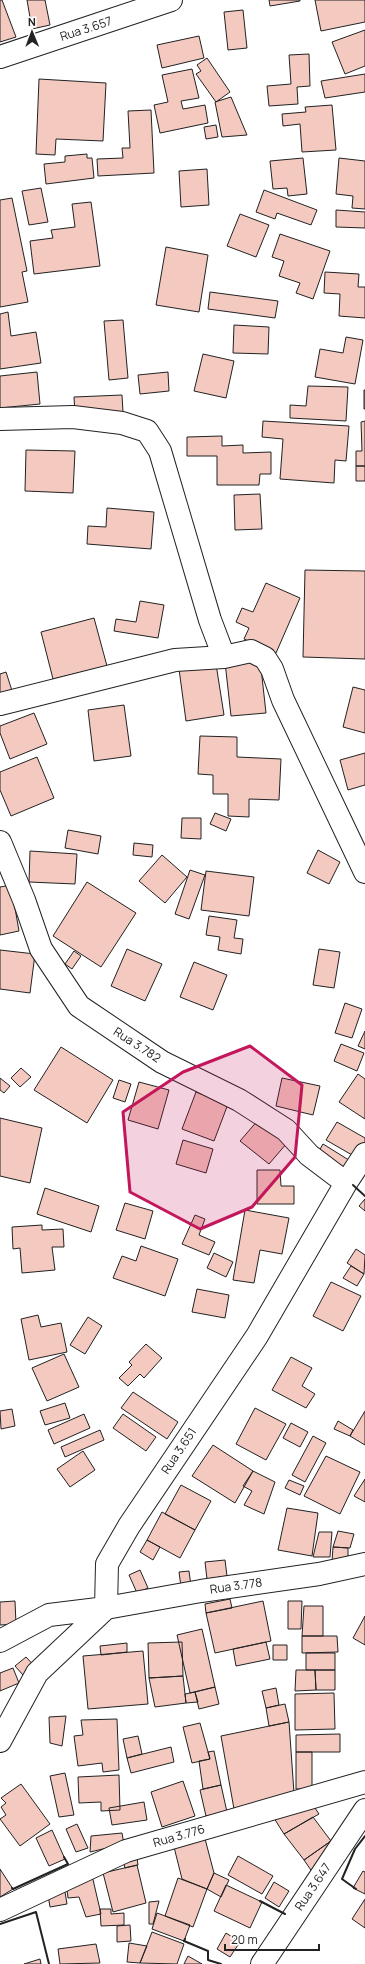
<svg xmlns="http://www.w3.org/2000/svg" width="365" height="1964" font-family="Manrope,sans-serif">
<rect width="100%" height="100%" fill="#fff"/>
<!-- building -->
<path fill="#f3c9c0" stroke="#222" d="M0 0H2L16 37 0 42Z
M27 0H45L50 25 32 29Z
M269 0H300V1L270 6Z
M315 0H365V22L321 31Z
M243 10 247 48 228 50 224 12Z
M365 30V66L345 74 332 42Z
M199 36 204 58 162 68 157 45Z
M309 54 310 86 297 87 298 104 269 106 267 86 291 84 289 55Z
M207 58 230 92 216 102 196 74 201 71 197 65Z
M192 69 199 98 181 101 183 109 205 105 208 123 160 133 154 105 168 102 162 75Z
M365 74V92L325 98 321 81Z
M39 79 106 83 103 141 56 139 55 155 36 154Z
M231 97 247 135 222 137 215 102Z
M332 105 336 150 302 152 300 124 283 126 282 114 306 112 305 107Z
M151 110 154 173 98 176 97 159 123 158 122 148H130L128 111Z
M216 125 218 137 206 139 204 127Z
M87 154V158H92L94 178 46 184 44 164 65 162V156Z
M303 158 307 194 288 196 287 188 273 189 270 161Z
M339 158 365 161V209L352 208 353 196 336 194Z
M207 169 209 205 181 207 179 171Z
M41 188 48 222 29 225 22 191Z
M264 190 317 210 311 225 277 213 275 219 256 212Z
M12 198 27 271 22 272 28 302 0 307V200Z
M91 202 100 266 34 274 30 241 53 238 51 230 75 227 72 204Z
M336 210 365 212V228L336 227Z
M240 214 269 225 256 257 227 246Z
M280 234 330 251 313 299 296 293 300 283 279 276 284 261 272 257Z
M166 247 208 255 199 312 156 305Z
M325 272 359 274 358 287H365V318L339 316 340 294 324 293Z
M210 292 278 301 275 318 208 309Z
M8 312 11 336 36 332 41 363 0 369V314Z
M123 320 128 378 109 380 104 321Z
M234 325 269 327 268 354 233 353Z
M346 337 363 340 355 384 315 377 320 349 343 353Z
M203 354 234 361 226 398 194 391Z
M37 372 40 404 0 408V376Z
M168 372 169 391 140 394 138 375Z
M308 386 348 387 346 421 290 418V405L306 406Z
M364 390H365V409H364Z
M122 395 123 412 75 414 74 397Z
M263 421 349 426 346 461 335 460 334 483 280 479 283 439 262 437Z
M365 421V466H356V451H362L361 422Z
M222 436V446L243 445V453L271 452V474H260L259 485H217V456H187V437Z
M26 450 75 451 73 493 25 491Z
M356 466H365V481H356Z
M260 494 262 529 235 530 234 495Z
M107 508 154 512 151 549 87 544 88 526 106 527Z
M305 570 365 571V659L303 657Z
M266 583 300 598 276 653 244 639 249 628 236 622 242 608 253 612Z
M140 601 164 605 158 638 114 631 116 619 136 622Z
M94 618 107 666 53 679 41 632Z
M260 659 266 713 231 716 225 662Z
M216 664 224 715 186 721 179 669Z
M6 672 15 700 0 705V674Z
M353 687 365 690V733L343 727Z
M124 705 131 756 94 761 88 710Z
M34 713 47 744 10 759 0 733V726Z
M200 736 237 737V757L281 759 279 800 249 799V817L228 816V794H213V775L198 774Z
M365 753V785L348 790 340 760Z
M37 757 54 798 11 816 0 790V772Z
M215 813 231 819 226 831 210 824Z
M182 818H201V839L181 838Z
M68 830 101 836 98 854 65 848Z
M134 843 153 845 152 857 133 855Z
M318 850 340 862 329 884 307 873Z
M30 851 77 854 75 884 29 882Z
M162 855 187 877 165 903 139 881Z
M190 870 205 875 189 919 175 914Z
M206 871 254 877 249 916 201 910Z
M87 882 136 913 101 967 53 936Z
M11 885 19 931 0 935V887Z
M209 916 237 920 234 938 243 939 241 954 218 950 220 937 206 935Z
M127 949 162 964 145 1001 111 986Z
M319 949 340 952 334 988 313 985Z
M0 950 35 954 30 993 0 989Z
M74 951 81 956 72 969 65 964Z
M194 962 227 975 213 1010 180 997Z
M345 1003 362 1009 352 1038 335 1033Z
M365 1031V1049L358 1046Z
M341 1044 364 1053 357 1071 334 1061Z
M61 1047 113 1080 87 1123 34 1090Z
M21 1068 31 1077 20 1087 11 1078Z
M358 1074 365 1079V1119L339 1102Z
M0 1078 10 1086 4 1093 0 1090Z
M282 1078 320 1086 313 1115 276 1106Z
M119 1080 131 1084 125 1102 113 1098Z
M139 1082 169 1090 158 1129 128 1120Z
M196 1092 228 1104 214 1141 182 1129Z
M0 1118 42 1128 30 1183 0 1176Z
M259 1119 287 1143 269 1164 240 1141Z
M337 1122 365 1138V1147L359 1159 326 1140Z
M183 1140 213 1149 206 1173 176 1164Z
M323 1144 352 1162 344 1176 315 1158Z
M257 1170H280L281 1186H294V1204H257Z
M45 1188 99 1206 91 1232 37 1214Z
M365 1199V1211L359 1206Z
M125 1203 153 1211 145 1239 116 1230Z
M245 1210 289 1218 282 1254 260 1250 254 1283 233 1280Z
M195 1215 205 1219 199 1235 215 1242 209 1255 182 1244Z
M42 1225V1230L63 1229 64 1247H52L55 1270 22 1273 20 1248 13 1249 12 1227Z
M141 1246 178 1259 165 1296 113 1278 122 1256 136 1261Z
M356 1249 365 1255 364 1274 347 1263Z
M214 1253 233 1262 226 1277 207 1268Z
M351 1266 364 1274 357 1286 343 1278Z
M331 1282 361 1296 343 1331 313 1316Z
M197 1289 229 1295 225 1318 192 1312Z
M38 1315 41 1327 61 1323 67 1352 29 1360 21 1319Z
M88 1317 102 1326 85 1354 70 1345Z
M146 1344 162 1358 144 1378 140 1374 128 1386 119 1378 132 1365 129 1362Z
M64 1354 79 1387 47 1401 32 1368Z
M291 1357 312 1368 302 1386 315 1394 306 1408 272 1390Z
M133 1392 178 1422 167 1439 121 1408Z
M65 1403 70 1418 45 1425 40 1411Z
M255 1408 286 1424 266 1460 236 1444Z
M12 1409 15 1426 1 1429 0 1411Z
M365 1411V1445L350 1436Z
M84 1414 90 1428 54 1444 48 1430Z
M123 1414 156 1437 146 1451 113 1428Z
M338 1421 353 1430 350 1436 334 1429Z
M291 1423 308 1432 300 1447 283 1438Z
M100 1430 104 1440 65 1457 61 1447Z
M313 1436 326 1443 305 1482 292 1475Z
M213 1445 253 1471 235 1503 192 1476Z
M83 1451 95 1470 70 1487 57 1469Z
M326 1456 360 1472 340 1514 304 1496Z
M253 1471 275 1482 264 1514 244 1505 252 1491 243 1486Z
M365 1479V1502L354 1496Z
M289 1480 304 1486 300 1495 285 1488Z
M181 1485 211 1501 195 1530 165 1514Z
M287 1508 318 1513 312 1556 278 1550Z
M162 1512 195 1530 180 1558 147 1540Z
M338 1531 354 1534 350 1548 333 1547Z
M319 1532H332L330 1557H313Z
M147 1540 160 1547 153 1560 140 1552Z
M333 1547 348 1548V1563L332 1562Z
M225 1560 227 1576 207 1579 205 1562Z
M140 1570 148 1588 137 1593 129 1575Z
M189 1571 191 1586 181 1587 179 1572Z
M230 1599 232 1608 206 1613 205 1604Z
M15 1601 16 1624 0 1625V1602Z
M263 1601 271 1641 215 1653 206 1613Z
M288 1601H302L301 1629H288Z
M304 1606H323V1636H302Z
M365 1616V1645L353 1638Z
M202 1629 215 1687 190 1693 177 1635Z
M302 1636H337L338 1652 302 1653Z
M182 1642 183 1676 149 1678 148 1643Z
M266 1642 270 1659 236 1666 233 1649Z
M127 1643V1652L101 1655 100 1646Z
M273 1645H287V1660H273Z
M143 1651 148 1704 88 1709 83 1656Z
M306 1653H335V1670H306Z
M26 1657 42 1674 31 1684 15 1666Z
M13 1668 19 1683 0 1691V1673Z
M296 1670H315L316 1690 295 1691Z
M315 1670H335V1690H316Z
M183 1676 186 1703 155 1707 149 1678Z
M215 1687 219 1704 199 1709 195 1692Z
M276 1688 279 1705 266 1708 262 1691Z
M195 1692 198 1702 186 1703 185 1694Z
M334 1693 335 1729 295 1730V1694Z
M285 1704 289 1722 269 1726 266 1708Z
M66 1716 62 1746 50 1743 49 1717Z
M117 1719 119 1770 103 1772 102 1763 78 1766 74 1736 83 1735 81 1720Z
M289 1722 294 1793 234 1809 221 1736Z
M200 1723 210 1759 192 1763 183 1727Z
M340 1734V1752H296V1735Z
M138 1736 142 1754 127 1758 123 1739Z
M171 1747 174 1762 131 1773 127 1758Z
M214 1751 221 1785 203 1789 199 1761 210 1759 208 1752Z
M296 1752H312V1789H296Z
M65 1773 74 1815 59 1817 50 1776Z
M119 1775 120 1810 101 1811V1802L79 1803 78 1777Z
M183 1781 195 1816 162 1827 151 1792Z
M21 1784 50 1824 20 1846 0 1819 6 1815 1 1807 6 1803 1 1798Z
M221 1785 227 1812 206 1816 200 1790Z
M144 1802 147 1820 112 1825 109 1808Z
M313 1805 319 1814 284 1834 272 1815Z
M313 1817 331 1841 304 1860 284 1834Z
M77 1824 88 1848 76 1852 66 1829Z
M52 1830 65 1859 49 1866 36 1838Z
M122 1833 124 1844 90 1852 91 1836Z
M204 1835 214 1873 207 1889 182 1879 173 1843Z
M331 1841 333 1844 315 1876 304 1860Z
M238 1856 273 1876 262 1894 228 1875Z
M137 1858 138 1865 125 1868 123 1860Z
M137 1865 146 1903 113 1912 103 1873Z
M0 1869 13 1889 0 1897Z
M91 1871 101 1914 86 1917 79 1897 68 1898 66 1882Z
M363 1871 365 1872V1894L353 1888Z
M214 1873 229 1880 221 1897 207 1889Z
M178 1878 207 1889 193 1927 165 1916Z
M274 1882 289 1891 279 1907 265 1898Z
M226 1885 262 1902 250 1928 214 1911Z
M64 1886 67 1904 50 1907 47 1889Z
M365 1899V1928L352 1919Z
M159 1901 153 1924H149V1902Z
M100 1909H111V1914L124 1913V1925L101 1926Z
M157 1913 190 1925 184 1941 152 1929Z
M130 1925 131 1941 117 1942V1926Z
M152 1932 184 1944 177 1964 140 1963Z
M226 1933 240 1942 230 1957 217 1949Z
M129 1943 147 1946 140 1963 127 1962Z
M96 1944 100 1963 60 1964 58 1949Z
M188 1956 202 1964H184Z
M40 1959 41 1964H24Z"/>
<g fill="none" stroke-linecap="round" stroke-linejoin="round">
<defs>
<path id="street" d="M0 57 171 0
M0 419 73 417 122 423 147 431 160 451 210 620 224 657 251 651 265 658 272 669 283 700 365 872
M0 704 175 660 224 657
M0 842 24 900 41 949 79 1006 162 1062 239 1100 286 1130 309 1155 346 1183
M0 1641 49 1615 106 1608 201 1591 319 1574 365 1564
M0 1741 37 1673 106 1608 107 1564 129 1526 257 1336 346 1183 365 1154
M0 1910 126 1851 365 1782
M262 1964 365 1810"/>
</defs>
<!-- street casing -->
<use href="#street" stroke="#222" stroke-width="24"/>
<!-- street -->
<use href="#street" stroke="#fff" stroke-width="22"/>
<!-- wall -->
<path stroke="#222" stroke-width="2" d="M353 1185 365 1196
M12 1888 13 1889 68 1864 64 1857
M356 1889 342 1879 355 1849 365 1836
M260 1901 285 1914
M0 1924 36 1912 49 1964
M185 1939 184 1941 208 1951V1960L221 1964"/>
</g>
<!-- marked area -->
<path fill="#c2185b" fill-opacity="0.2" stroke="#c2185b" stroke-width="3" stroke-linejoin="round" d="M250 1046 302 1085 295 1157 252 1207 200 1229 130 1192 123 1112 183 1072Z"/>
<g text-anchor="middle" stroke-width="3" stroke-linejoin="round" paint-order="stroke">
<!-- street labels -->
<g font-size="12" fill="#222" stroke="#fff">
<text transform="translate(86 29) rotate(-18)" y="4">Rua 3.657</text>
<text transform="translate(137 1045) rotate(33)" y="4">Rua 3.782</text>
<text transform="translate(179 1451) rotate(-56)" y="4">Rua 3.651</text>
<text transform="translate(236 1586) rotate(-8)" y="4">Rua 3.778</text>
<text transform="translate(179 1836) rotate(-16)" y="4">Rua 3.776</text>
<text transform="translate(313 1887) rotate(-56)" y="4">Rua 3.647</text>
</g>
</g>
<!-- north arrow -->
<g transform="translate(32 32) rotate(359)" stroke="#ffffff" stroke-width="3" paint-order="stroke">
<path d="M0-3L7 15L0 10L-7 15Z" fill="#222222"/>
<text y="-6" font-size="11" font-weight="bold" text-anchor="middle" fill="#222222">N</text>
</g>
<!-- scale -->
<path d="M225 1944v6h94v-6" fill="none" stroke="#222222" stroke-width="2"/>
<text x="231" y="1944" font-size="12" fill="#222222" stroke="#ffffff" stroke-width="3" paint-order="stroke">20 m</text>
</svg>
